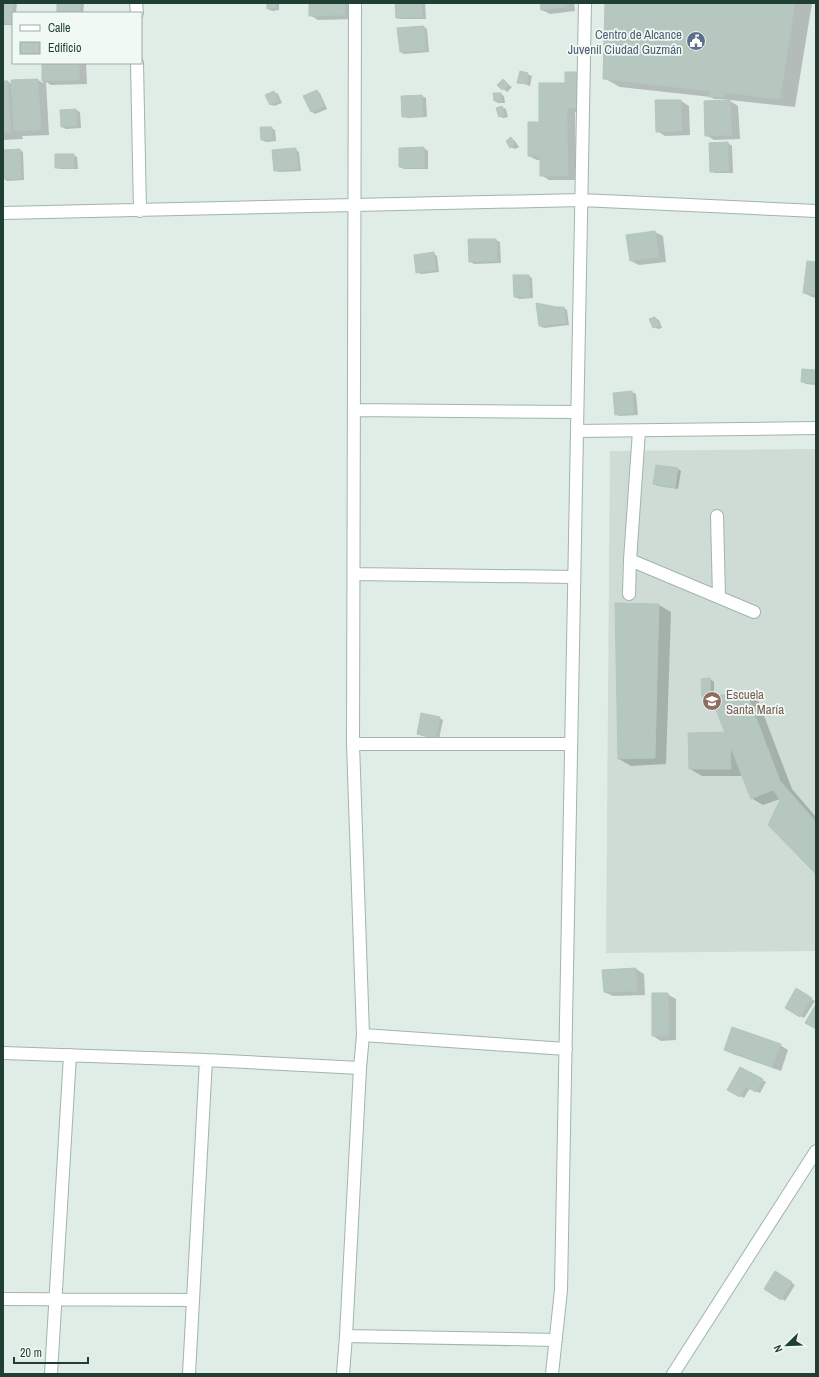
<svg xmlns="http://www.w3.org/2000/svg" width="819" height="1377" font-family="'Archivo Narrow',sans-serif">
<rect width="100%" height="100%" fill="#e0ece6"/>
<!-- built -->
<path fill="#cedcd5" d="M816 449V951L606 953 610 451Z"/>
<!-- shadow -->
<path fill="#0003" d="M3 3H17L16 13H13V25H3Z
M58 3H81L84 4 83 13H58Z
M268 3H279V10L272 11 268 9Z
M310 3H352L353 19 318 20 310 15Z
M396 3H425L426 19H400L397 17Z
M541 3H574L575 11 550 14 542 10Z
M606 3H812L795 107 721 99H714L711 97 620 87 604 78Z
M424 27 427 29 429 52 404 54 401 52Z
M43 63H86L87 84 51 85 46 82 49 135 22 136 23 139 3 140V82H8L12 84V81L38 80 43 83Z
M521 72 532 76 530 86 519 82Z
M576 73 585 78V112H575L576 180H549L541 175V160H537L529 156 540 123 566 84Z
M503 81 512 87 507 92 499 85Z
M316 91 320 93 327 109 315 114 312 112 305 96Z
M274 92 278 94 282 103 274 106 270 104Z
M501 94 504 96 505 103H498L495 101Z
M422 96 426 98 427 117 407 118 403 116 402 97Z
M656 101H681L689 106 690 135 665 136 657 131Z
M730 101 738 106 740 139 714 140 706 135 705 102Z
M502 107 506 109 508 117 503 118 499 116Z
M76 110 80 112 81 128 66 129 62 127 61 111Z
M271 128 275 130 276 141 266 142 262 140Z
M511 139 515 141 519 147 515 149 511 147Z
M728 143 732 146 733 173H715L711 171Z
M424 148 428 151V169H404L400 167V149Z
M20 150 23 152 24 180 7 181 3 178V151Z
M296 150 299 152 301 171 279 172 275 170Z
M73 155 77 157 78 169H60L56 167Z
M655 232 663 236 666 262 639 265 631 261Z
M496 240 500 242 501 263 474 264 470 261Z
M434 254 437 256 439 272 421 274 417 272Z
M816 263V298L812 297 804 293Z
M529 276 532 278 533 298 519 299 515 297Z
M564 308 567 310 569 325 544 328 540 326Z
M655 318 659 320 662 328 658 329 654 327Z
M816 371V385L806 384 802 382Z
M632 392 636 394 638 415 619 416 616 414 614 394Z
M678 469 681 471 678 489 658 486 654 484Z
M659 605 671 612 666 764 631 766 619 759Z
M710 679 714 682V697L746 692 758 700 792 789 816 817V873L780 799 763 805 751 798 742 776H702L690 769 726 733 712 699 707 698 703 696 702 680Z
M439 718 443 720 439 739 422 736 418 734Z
M636 969 644 974 645 995 613 996 604 992Z
M796 990 815 1001 804 1018 786 1008Z
M667 994 676 999V1040L661 1041 653 1036Z
M780 1045 788 1050 781 1071 733 1054 725 1050Z
M741 1068 766 1082 760 1093 750 1088 744 1098 729 1090Z
M775 1272 795 1285 785 1301 765 1288Z"/>
<!-- building -->
<path fill="#b5c7bf" stroke="#b2c7bd" d="M3 3H13L12 23H3Z
M57 3H80V13H57Z
M267 3H275L276 8 267 9Z
M309 3H345V15L309 16Z
M395 3H422V17L396 18Z
M540 3H567V7L541 10Z
M605 3H795L780 99 603 79Z
M424 26 426 50 400 52 397 28Z
M42 63H79V80L42 81Z
M520 71 528 73 527 84 517 83Z
M565 72H577V108H567V122H539V83H565Z
M38 79 41 130 14 131 11 80Z
M503 79 509 85 502 90 497 85Z
M3 81H8L11 132 3 133Z
M709 86H724L725 97H709Z
M317 90 324 106 311 112 303 96Z
M274 91 279 101 270 105 265 95Z
M493 93H501V101H494Z
M422 95 423 116 402 117 401 96Z
M655 100H681L682 131 656 132Z
M730 100 732 135 705 136 704 101Z
M502 106 505 115 499 117 496 108Z
M76 109 77 126 61 127 60 110Z
M528 122H567L568 176H540V156H528Z
M260 127H272V140H261Z
M511 137 515 144 510 148 506 141Z
M728 142 729 171 710 172 709 143Z
M424 147V168L399 167V148Z
M296 148 298 169 274 171 272 150Z
M20 149 21 179H3V150Z
M55 154H74V168H55Z
M655 231 659 257 630 261 626 235Z
M468 239H496L497 261 469 262Z
M434 252 436 270 416 273 414 255Z
M807 261 816 262V294L803 293Z
M513 275H529L530 297H514Z
M536 303 556 307H564L566 323 539 326Z
M655 317 659 326 653 328 649 319Z
M802 369 816 370V383L801 382Z
M632 391 634 413 615 415 613 393Z
M656 465 678 468 675 488 653 484Z
M615 603 659 604 655 758 618 759Z
M710 678 711 697H702L701 679Z
M746 691 780 781 816 822V874L768 825 780 800 773 790 751 799 711 697Z
M421 713 440 717 436 738 417 734Z
M730 732 731 769H689L688 733Z
M636 968 637 991 604 992 602 970Z
M796 988 812 998 800 1017 785 1008Z
M652 993H668L669 1036H652Z
M816 1004V1029L805 1023Z
M732 1027 781 1044 772 1067 724 1050Z
M740 1067 763 1079 756 1092 746 1087 740 1097 727 1090Z
M775 1271 792 1282 781 1300 764 1289Z"/>
<g fill="none" stroke-linecap="round" stroke-linejoin="round">
<defs>
<path id="lane" d="M717 516 719 597
M630 560 754 612
M629 594 630 560 639 431"/>
<path id="street" d="M136 3 137 13
M355 3 353 744 363 1035 566 1049
M137 63 140 211
M3 213 581 200 816 211
M354 410 577 412
M577 431 816 428
M354 574 574 577
M353 744H571
M3 1053 206 1060 360 1068 346 1336 343 1374
M360 1068 363 1035
M3 1299 193 1300
M346 1336 556 1340
M51 1374 70 1055
M189 1374 206 1060
M552 1374 561 1290 585 3
M673 1374 816 1151"/>
</defs>
<!-- lane casing -->
<use href="#lane" stroke="#a2b4ad" stroke-width="14"/>
<!-- street casing -->
<use href="#street" stroke="#a2b4ad" stroke-width="14"/>
<!-- lane -->
<use href="#lane" stroke="#fff" stroke-width="12"/>
<!-- street -->
<use href="#street" stroke="#fff" stroke-width="12"/>
</g>
<!-- icons -->
<defs>
<symbol id="civic-disc" viewBox="-11 -11 22 22"><circle r="9.5" fill="#5c6f8a" stroke="#f1f9f4"/><path d="M-.6-6.5H3V-4.5H.6V-3L4-1V1h2V6H-6V1h2V-1L-.6-3ZM-1.2 2.5V6h2.4V2.5Z" fill="#fff"/></symbol>
<symbol id="school-disc" viewBox="-11 -11 22 22"><circle r="9.5" fill="#8d6e63" stroke="#f1f9f4"/><path d="M0-5L7-2L0 1L-7-2ZM-4 1L0 2.5L4 1V4Q0 6-4 4Z" fill="#fff"/></symbol>
</defs>
<g fill-rule="evenodd">
<use href="#civic-disc" x="685" y="30" width="22" height="22"/>
<use href="#school-disc" x="701" y="690" width="22" height="22"/>
</g>
<g text-anchor="middle" stroke-width="3.5" stroke-linejoin="round" paint-order="stroke">
<!-- service labels -->
<g font-size="13" fill="#4e5e75" stroke="#f1f9f4" text-anchor="end">
<text x="682" y="39">Centro de Alcance<tspan x="682" dy="15">Juvenil Ciudad Guzmán</tspan></text>
</g>
<!-- education labels -->
<g font-size="13" fill="#785e54" stroke="#f1f9f4" text-anchor="start">
<text x="726" y="699">Escuela<tspan x="726" dy="15">Santa María</tspan></text>
</g>
</g>
<!-- border -->
<rect width="819" height="1377" fill="none" stroke="#1f3e34" stroke-width="8"/>
<!-- legend -->
<rect x="12" y="12" width="130" height="52" fill="#f1f9f4" stroke="#9daea7"/>
<rect x="20" y="25" width="20" height="6" fill="#ffffff" stroke="#9daea7"/>
<text x="48" y="32" font-size="12" fill="#1f3e34">Calle</text>
<rect x="20" y="42" width="20" height="12" fill="#b5c7bf" stroke="#9daea7"/>
<text x="48" y="52" font-size="12" fill="#1f3e34">Edificio</text>
<!-- north arrow -->
<g transform="translate(787 1345) rotate(247)" stroke="#f1f9f4" stroke-width="3" paint-order="stroke">
<path d="M0-3L7 15L0 10L-7 15Z" fill="#1f3e34"/>
<text y="-6" font-size="11" font-weight="bold" text-anchor="middle" fill="#1f3e34">N</text>
</g>
<!-- scale -->
<path d="M14 1357v6h74v-6" fill="none" stroke="#1f3e34" stroke-width="2"/>
<text x="20" y="1357" font-size="12" fill="#1f3e34" stroke="#f1f9f4" stroke-width="3" paint-order="stroke">20 m</text>
</svg>
